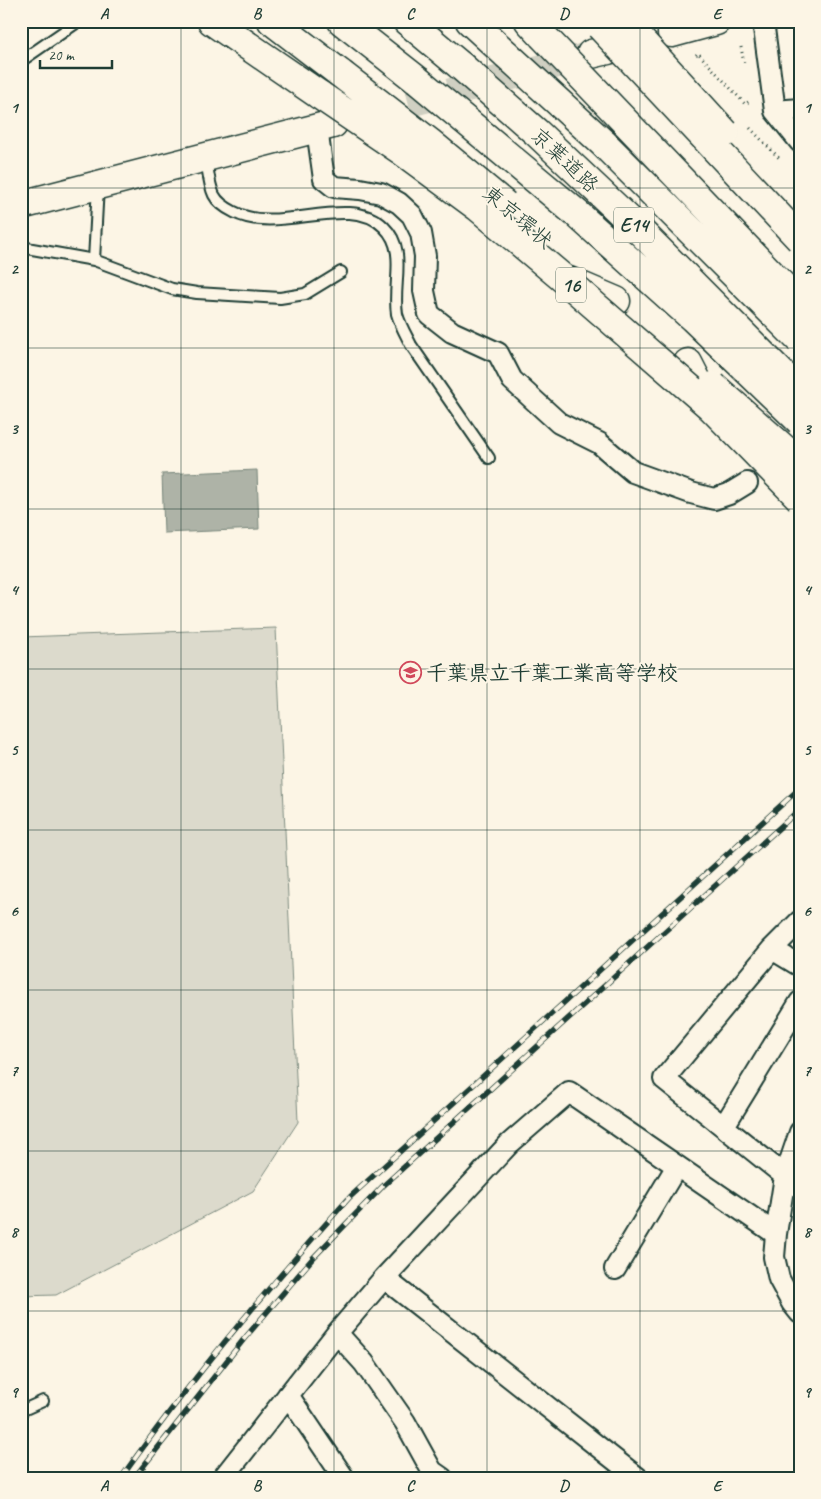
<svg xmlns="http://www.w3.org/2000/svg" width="821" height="1499" font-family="Caveat,'Klee One',sans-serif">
<rect width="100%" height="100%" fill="#fcf5e5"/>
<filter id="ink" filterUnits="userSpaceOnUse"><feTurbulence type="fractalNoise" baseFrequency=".02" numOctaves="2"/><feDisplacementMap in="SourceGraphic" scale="10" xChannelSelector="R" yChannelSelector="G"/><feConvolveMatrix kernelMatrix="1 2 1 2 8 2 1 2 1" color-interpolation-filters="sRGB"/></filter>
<g filter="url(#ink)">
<!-- green -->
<path fill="#dcdacc" stroke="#7e8c80" d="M276 628 298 1122 253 1191 56 1295 21 1296V637Z"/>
<!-- water -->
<path fill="#aeb3a7" stroke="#758479" d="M257 470 259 529 164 533 162 474Z"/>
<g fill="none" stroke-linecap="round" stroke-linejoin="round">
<!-- secondary-tunnel -->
<path stroke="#d0d0c2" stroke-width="28" stroke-dasharray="28 14" stroke-linecap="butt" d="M368 114 588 56"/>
<defs>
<path id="lane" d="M21 61 79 21
M206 158C208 170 209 185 214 195 218 203 226 208 234 212 279 236 349 192 384 227 408 250 392 284 397 314 400 325 406 335 411 345L489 458
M21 247 94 260 172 289 197 293 280 298 305 294 341 272
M94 260 98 186
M21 1411 43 1401"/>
<path id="street" d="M763 21 775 111 800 142
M775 111 800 109
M317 129 324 179 334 187 360 189 381 193 399 203 412 215 421 233 425 256 424 291 429 314 452 332 498 353 512 380 559 423 599 443 633 472 691 493 714 499 729 494 747 483
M800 921 772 949 664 1079 800 1188
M772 949 800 966
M724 1126 800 1002
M800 1132 785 1176 776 1234 774 1257 779 1279 792 1303 800 1313
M615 1269 677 1166
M384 1278 638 1478
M337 1333 364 1363 405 1422 432 1471 442 1478
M288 1395 344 1478
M223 1478 337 1333 384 1278 509 1144 569 1092 776 1234"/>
<path id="secondary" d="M672 33 716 21
M591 54 608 50
M21 205 333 124"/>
<path id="highway" d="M212 21 321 96
M272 21 341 74
M342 21 417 80
M407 21 462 67
M470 21 507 55
M529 21 542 35
M569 281 616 301
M688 363 710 406"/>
</defs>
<!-- lane casing -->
<use href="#lane" stroke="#1f3d34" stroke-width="14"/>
<!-- street casing -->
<use href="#street" stroke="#1f3d34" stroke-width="24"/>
<!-- secondary casing -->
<use href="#secondary" stroke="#1f3d34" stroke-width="31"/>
<!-- highway casing -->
<use href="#highway" stroke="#1f3d34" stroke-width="31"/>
<!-- path -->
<path stroke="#1f3d34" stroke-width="3" stroke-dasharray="1 4" stroke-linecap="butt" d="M741 47 744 64
M696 55 698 53 745 104 751 100
M750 128 779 158"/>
<!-- lane -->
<use href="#lane" stroke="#fcf5e5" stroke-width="10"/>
<!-- street -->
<use href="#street" stroke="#fcf5e5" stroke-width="20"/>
<!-- secondary -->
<use href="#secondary" stroke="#fcf5e5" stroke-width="28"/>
<!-- highway -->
<use href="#highway" stroke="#fcf5e5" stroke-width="28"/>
<defs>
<path id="rail" d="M121 1478C191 1379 268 1287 350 1197L800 788
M134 1478 244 1339 313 1258 383 1186 800 809"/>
</defs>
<!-- rail casing -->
<use href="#rail" stroke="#1f3d34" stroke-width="5.5"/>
<!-- rail -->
<use href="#rail" stroke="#fcf5e5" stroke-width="4" stroke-dasharray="11" stroke-linecap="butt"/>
<defs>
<path id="highway-bridge" d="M623 21 725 133
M600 26 800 239
M542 35 800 304
M507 55 603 143 800 340
M462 67 536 132 628 219 800 392
M341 74 429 142 505 205
M417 80 576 213 693 318 800 421
M321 96 402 151 478 207 565 280 710 406 800 498
M713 386 800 463"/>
</defs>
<!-- highway-bridge casing -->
<use href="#highway-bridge" stroke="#1f3d34" stroke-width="31" stroke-linecap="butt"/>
<!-- highway-bridge -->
<use href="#highway-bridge" stroke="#fcf5e5" stroke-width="28"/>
</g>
</g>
<!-- grid -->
<path fill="none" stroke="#1f3d34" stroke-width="1" stroke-opacity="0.55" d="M181 21V1478M334 21V1478M487 21V1478M640 21V1478M21 188H800M21 348H800M21 509H800M21 669H800M21 830H800M21 990H800M21 1151H800M21 1311H800"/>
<!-- icons -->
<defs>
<symbol id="school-ring" viewBox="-11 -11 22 22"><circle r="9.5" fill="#fcf5e5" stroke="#d1495b" stroke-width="1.5"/><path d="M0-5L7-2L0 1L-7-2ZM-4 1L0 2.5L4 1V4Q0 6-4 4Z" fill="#d1495b"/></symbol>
</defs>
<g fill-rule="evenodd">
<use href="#school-ring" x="398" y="660" width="25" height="25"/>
</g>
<g text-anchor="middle" stroke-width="4" stroke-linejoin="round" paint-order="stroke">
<!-- shield labels -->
<g fill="#fcf5e5" stroke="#617469" stroke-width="1">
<rect x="614" y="207.5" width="40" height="35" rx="4"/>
<rect x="556" y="267.5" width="30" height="35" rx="4"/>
</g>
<g font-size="20" font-weight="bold" fill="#1f3d34">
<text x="634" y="232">E14</text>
<text x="571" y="292">16</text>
</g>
<!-- street labels -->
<g font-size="21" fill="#1f3d34" stroke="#fcf5e5">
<text transform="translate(565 160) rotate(43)" y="7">京葉道路</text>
<text transform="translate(518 217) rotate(40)" y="7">東京環状</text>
</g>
<!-- poi labels -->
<g font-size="21" font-weight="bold" fill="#1f3d34" stroke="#fcf5e5" text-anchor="start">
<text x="426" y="680">千葉県立千葉工業高等学校</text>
</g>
</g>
<!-- margin -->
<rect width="821" height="1499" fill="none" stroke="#fcf5e5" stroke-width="55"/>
<!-- scale -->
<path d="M40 60v8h72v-8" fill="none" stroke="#1f3d34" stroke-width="2.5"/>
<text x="48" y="60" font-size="15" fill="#1f3d34" stroke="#fcf5e5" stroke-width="4" paint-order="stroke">20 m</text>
<rect x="28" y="28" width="766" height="1444" fill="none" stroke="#1f3d34" stroke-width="2"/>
<g font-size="16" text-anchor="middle" font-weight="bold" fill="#1f3d34">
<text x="104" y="19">A</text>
<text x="257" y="19">B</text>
<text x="410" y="19">C</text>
<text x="564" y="19">D</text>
<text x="717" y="19">E</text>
<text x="14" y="113">1</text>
<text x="807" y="113">1</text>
<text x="14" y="274">2</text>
<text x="807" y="274">2</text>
<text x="14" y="434">3</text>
<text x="807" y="434">3</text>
<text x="14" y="595">4</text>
<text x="807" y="595">4</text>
<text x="14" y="755">5</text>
<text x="807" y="755">5</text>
<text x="14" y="916">6</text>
<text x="807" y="916">6</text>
<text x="14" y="1076">7</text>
<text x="807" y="1076">7</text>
<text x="14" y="1237">8</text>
<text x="807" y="1237">8</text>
<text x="14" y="1397">9</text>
<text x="807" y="1397">9</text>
<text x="104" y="1491">A</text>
<text x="257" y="1491">B</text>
<text x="410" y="1491">C</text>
<text x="564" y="1491">D</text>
<text x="717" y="1491">E</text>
</g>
</svg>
